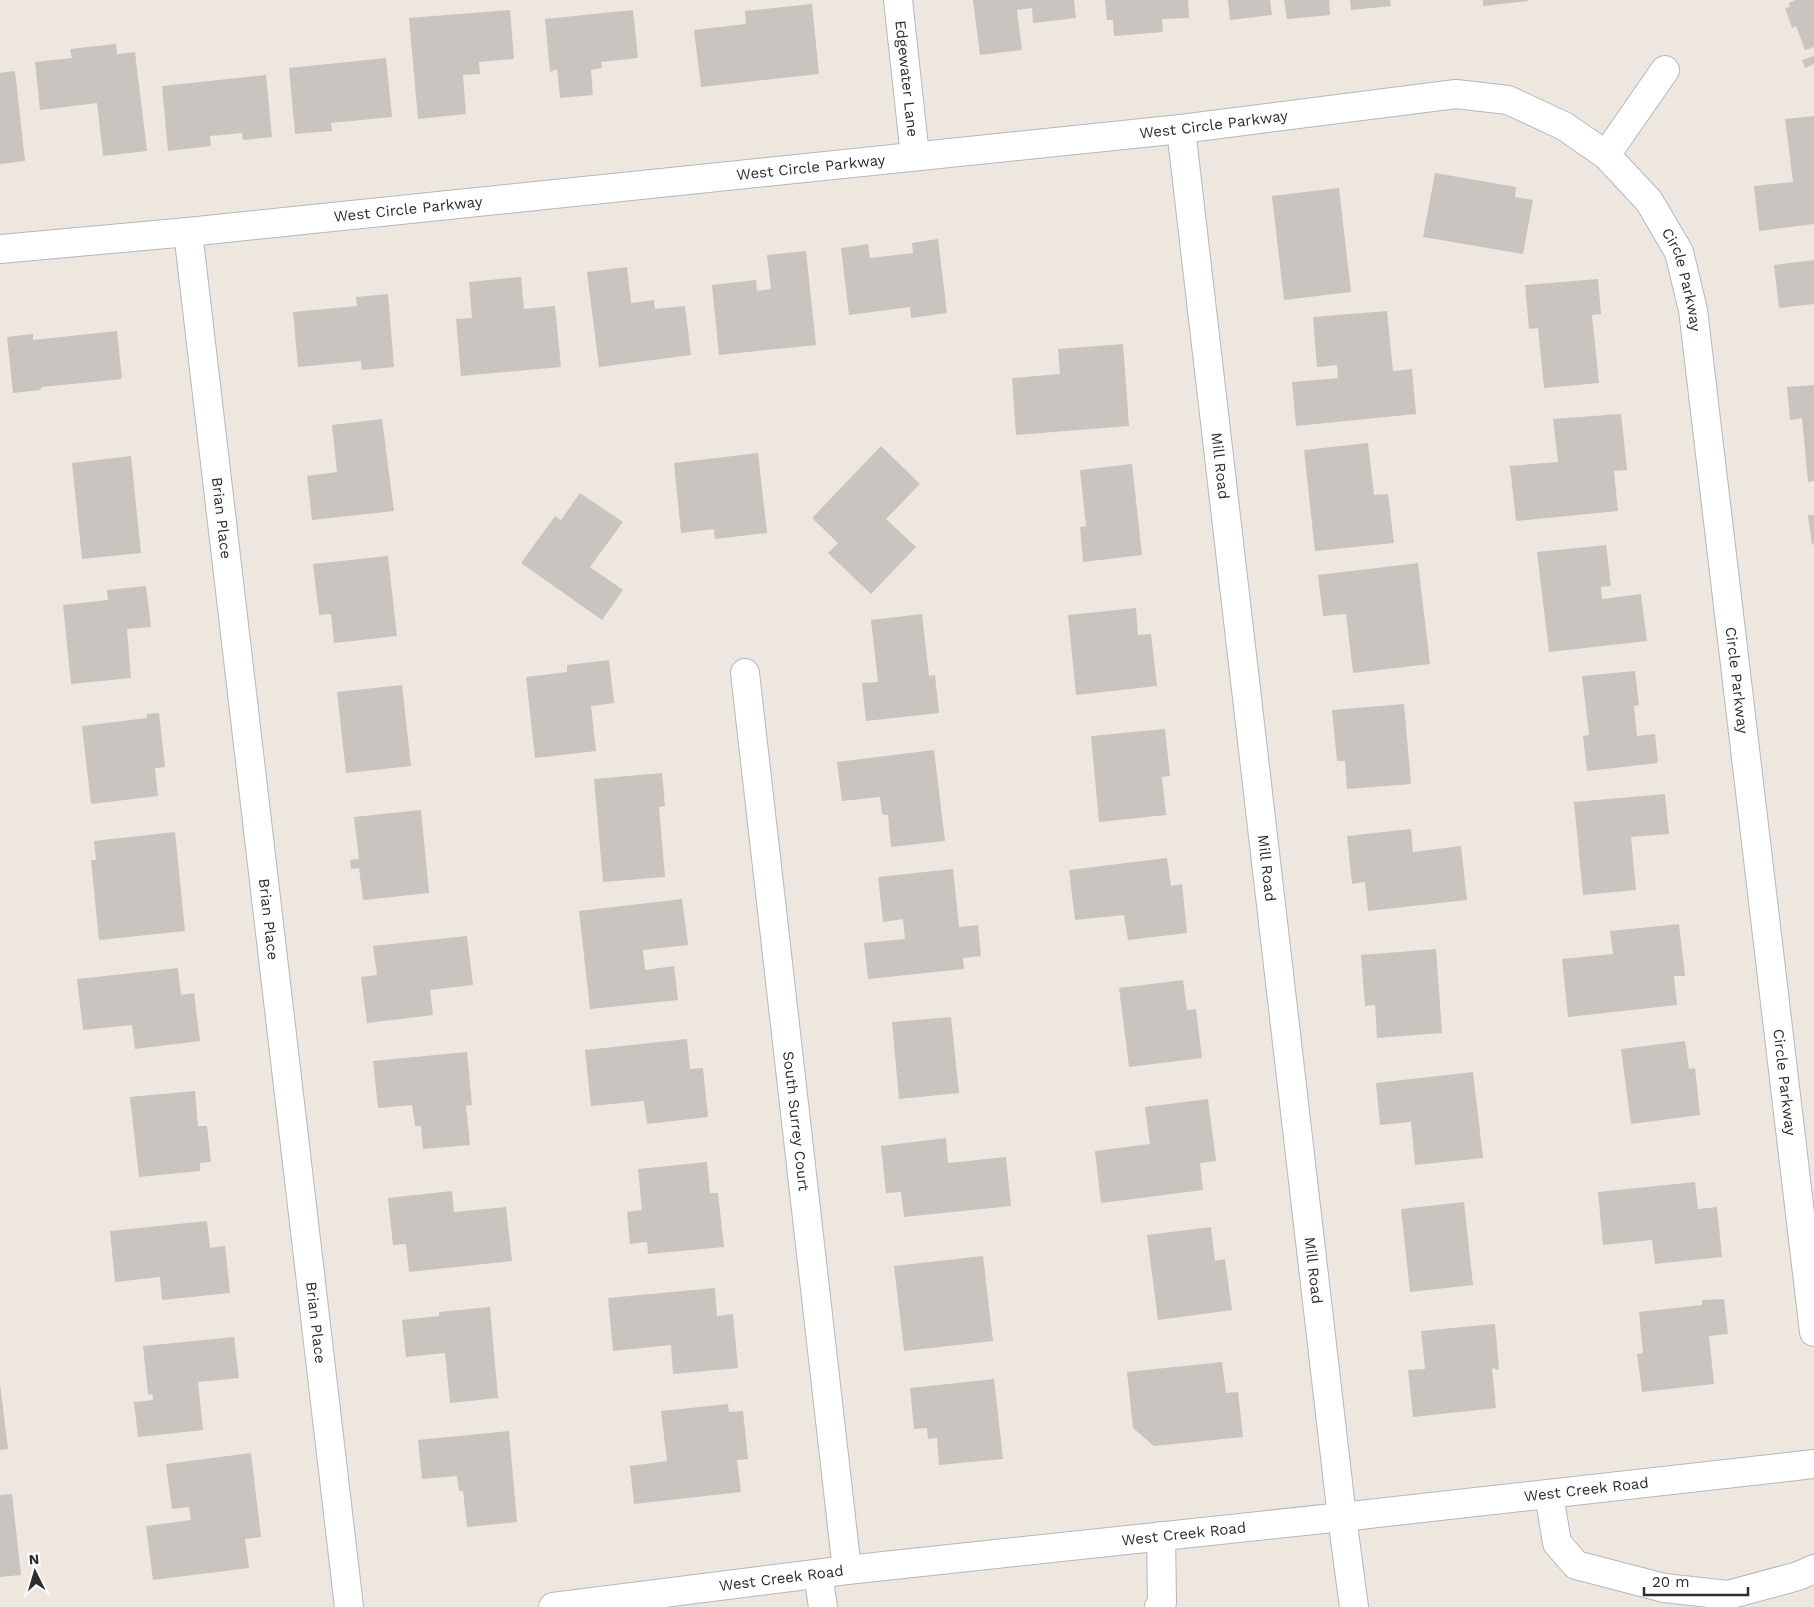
<svg xmlns="http://www.w3.org/2000/svg" width="1814" height="1607" font-family="'Work Sans',sans-serif">
<rect width="100%" height="100%" fill="#eee7e0"/>
<!-- building -->
<path fill="#c9c4bf" d="M973 0H1074L1076 18 1033 23 1032 8 1017 10 1022 50 980 55Z
M1105 0H1188L1189 18 1162 19 1163 32 1114 36 1113 20H1107Z
M1228 0H1270L1272 15 1230 20Z
M1284 0H1329L1330 15 1287 19Z
M1350 0H1390L1391 6 1351 10Z
M1483 0H1528V1L1483 6Z
M1796 0H1814V47L1805 50 1796 26 1792 28 1785 8 1790 7 1789 3Z
M812 4 819 74 701 87 694 30 746 24 745 11Z
M510 10 514 59 479 62 480 74 463 75 466 114 418 119 409 18Z
M633 10 638 58 601 62 602 68 591 70 593 95 560 98 557 69 550 72 545 19Z
M116 44 117 54 135 52 147 151 103 156 97 103 40 110 35 62 72 58 70 49Z
M1814 56V64L1805 68 1802 60Z
M386 58 392 117 331 123 332 131 295 134 289 68Z
M15 71 25 161 0 164V73Z
M266 75 272 137 243 140 242 133 210 136 211 146 168 151 162 86Z
M1814 116V224L1759 231 1754 186 1793 182 1785 119Z
M1435 173 1516 187 1515 197 1533 200 1523 254 1423 237Z
M1339 188 1351 292 1284 300 1272 196Z
M938 239 947 313 911 318 910 307 849 315 841 248 868 244 870 258 913 253 912 243Z
M806 251 816 345 719 355 712 285 756 280 757 291 771 289 767 255Z
M1814 260V304L1779 308 1774 265Z
M627 267 631 303 654 300 655 309 685 306 691 355 599 367 587 272Z
M521 277 524 309 555 306 561 367 461 376 456 319 472 318 469 282Z
M1598 279 1601 314 1592 315 1599 383 1544 388 1538 328 1529 329 1525 285Z
M388 294 394 367 362 370 361 361 298 367 293 312 357 306 356 297Z
M1387 311 1393 371 1412 369 1416 414 1296 426 1292 382 1338 378 1337 365 1317 367 1313 317Z
M117 331 122 379 42 387 40 390 13 393 7 337 33 334V340Z
M1123 344 1129 426 1016 435 1012 378 1060 374 1058 349Z
M1814 385V481L1808 482 1802 418 1790 420 1787 387Z
M1621 414 1627 470 1614 471 1618 511 1516 521 1510 466 1558 462 1553 419Z
M382 419 394 511 312 520 307 476 337 472 332 425Z
M1368 443 1374 495 1388 494 1394 543 1315 551 1304 450Z
M881 446 920 484 886 519 916 547 871 594 828 553 838 543 812 518Z
M758 453 767 533 715 539 714 529 681 533 674 463Z
M131 456 141 553 82 559 72 463Z
M1132 464 1142 555 1083 562 1080 527 1086 526 1080 470Z
M580 493 623 522 590 567 623 590 602 620 521 563 555 516 561 520Z
M1808 515H1814V544L1812 545Z
M1606 545 1611 586 1601 587 1602 599 1641 594 1647 641 1549 652 1537 552Z
M388 556 397 636 334 643 331 614 319 615 313 564Z
M1418 563 1430 664 1353 673 1346 614 1323 616 1318 575Z
M146 586 151 627 127 629 131 678 71 684 63 605 108 600 107 590Z
M1136 608 1138 635 1151 634 1157 686 1076 695 1068 615Z
M922 614 929 676 935 675 939 713 866 721 862 683 878 682 871 620Z
M609 660 614 703 591 706 596 751 535 758 526 677 567 672V665Z
M1635 671 1639 705 1634 706 1637 736 1655 734 1658 763 1587 771 1583 736 1589 735 1582 676Z
M402 685 411 766 346 773 337 692Z
M1404 704 1411 784 1347 789 1345 761H1337L1332 710Z
M159 713 165 767 155 768 158 796 91 804 82 726 147 718V714Z
M1165 729 1170 776 1162 777 1166 815 1099 822 1091 736Z
M934 750 945 841 891 847 888 815 882 814 880 797 842 801 837 762Z
M662 773 665 806 659 807 665 877 603 882 594 779Z
M1665 794 1669 834 1631 837 1636 890 1583 895 1574 802Z
M421 810 429 893 363 900 359 868 351 869 350 860 359 859 354 817Z
M1411 829 1413 852 1461 846 1467 900 1368 911 1365 882 1352 884 1347 836Z
M175 832 185 931 99 940 91 860H96L94 841Z
M1167 858 1171 886 1182 884 1187 933 1128 940 1124 915 1075 920 1069 870Z
M953 869 959 927 978 925 981 956 963 958 964 969 868 979 864 943 905 939 903 919 883 922 878 877Z
M682 899 688 945 643 950 645 970 674 966 678 1000 590 1009 579 911Z
M1679 924 1685 976H1674L1677 1005 1568 1017 1562 959 1613 954 1610 931Z
M467 936 473 985 430 990 433 1015 367 1023 361 977 377 975 373 946Z
M1436 949 1442 1033 1377 1038 1375 1005 1365 1006 1361 955Z
M178 968 181 995 194 993 200 1041 135 1049 132 1025 83 1030 77 979Z
M1183 980 1187 1010 1196 1009 1202 1058 1129 1067 1119 988Z
M951 1017 959 1093 899 1099 892 1022Z
M687 1039 690 1069 703 1068 708 1117 647 1124 644 1101 591 1106 585 1050Z
M1685 1041 1689 1069 1695 1068 1700 1115 1631 1124 1621 1049Z
M467 1052 472 1105 466 1106 470 1145 423 1149 421 1126H415L412 1105 378 1108 373 1061Z
M1473 1072 1483 1158 1415 1165 1411 1122 1380 1125 1376 1083Z
M195 1091 198 1126H207L211 1162 200 1163V1171L139 1177 130 1097Z
M1208 1099 1216 1161 1200 1163 1203 1190 1101 1203 1095 1151 1150 1144 1145 1107Z
M946 1138 948 1163 1006 1157 1011 1206 904 1217 901 1192 886 1193 881 1146Z
M707 1162 710 1193H718L724 1247 648 1254 647 1242 630 1244 627 1212 642 1210 638 1169Z
M1695 1182 1698 1209 1717 1207 1722 1257 1655 1264 1652 1240 1603 1245 1598 1192Z
M452 1191 454 1212 506 1207 512 1261 409 1272 406 1244 393 1245 388 1198Z
M1464 1202 1473 1285 1410 1292 1401 1209Z
M207 1221 210 1248 225 1246 230 1293 162 1300 160 1277 115 1282 110 1231Z
M1211 1227 1215 1261 1225 1259 1232 1310 1158 1320 1147 1235Z
M983 1256 993 1341 904 1351 894 1266Z
M715 1288 717 1316 733 1314 738 1368 673 1374 671 1345 613 1351 608 1298Z
M1724 1299 1728 1334 1709 1336 1714 1384 1642 1392 1637 1354 1643 1353 1639 1312 1702 1305V1300Z
M490 1307 498 1398 450 1403 445 1353 406 1357 402 1320 439 1316V1312Z
M1495 1324 1499 1370 1492 1368 1496 1408 1413 1417 1408 1370 1425 1369 1421 1331Z
M234 1337 239 1378 198 1382 203 1430 138 1437 134 1402 153 1400V1395L148 1394 143 1346Z
M1222 1362 1226 1393 1238 1392 1243 1437 1154 1446 1133 1428 1127 1372Z
M994 1379 1003 1459 939 1465 937 1438 928 1439 927 1428 914 1429 910 1388Z
M0 1384 8 1449 0 1450Z
M728 1404 729 1412 743 1411 748 1459 737 1460 741 1492 634 1504 630 1466 667 1461 661 1411Z
M509 1431 517 1522 467 1527 463 1491H459L457 1476 422 1479 418 1440Z
M251 1453 261 1537 245 1539 249 1568 153 1580 146 1526 191 1520 189 1507 172 1509 166 1464Z
M12 1494 21 1575 0 1577V1495Z"/>
<g fill="none" stroke-linecap="round" stroke-linejoin="round">
<defs>
<g id="minor">
<path id="s1" d="M898 0 915 156"/>
<path id="s2" d="M1181 129 1342 1517 1354 1607"/>
<path d="M1606 155 1665 70"/>
<path id="s3" d="M188 232 349 1607"/>
<path id="s4" d="M0 249 188 232 1181 129 1456 94 1508 100 1564 126 1606 155 1649 201 1679 252 1693 310 1814 1332"/>
<path id="s5" d="M745 673 847 1570"/>
<path d="M1549 1494 1557 1543 1576 1565 1664 1588 1728 1595 1798 1576 1814 1569"/>
<path d="M818 1574 823 1607"/>
<path id="s6" d="M553 1607 847 1570 1342 1517 1814 1464"/>
<path d="M1159 1607 1162 1602 1161 1536"/>
</g>
</defs>
<!-- minor casing -->
<use href="#minor" stroke="#b3b7bf" stroke-width="30"/>
<!-- minor -->
<use href="#minor" stroke="#fff" stroke-width="28"/>
</g>
<g text-anchor="middle" stroke-width="5" stroke-linejoin="round" paint-order="stroke">
<!-- street labels -->
<g font-size="15" fill="#2d2d2d" stroke="#fff">
<text dy="5" stroke="none"><textPath href="#s1" startOffset="79">Edgewater Lane</textPath></text>
<text dy="5" stroke="none"><textPath href="#s4" startOffset="1220">West Circle Parkway</textPath></text>
<text dy="5" stroke="none"><textPath href="#s4" startOffset="815">West Circle Parkway</textPath></text>
<text dy="5" stroke="none"><textPath href="#s4" startOffset="410">West Circle Parkway</textPath></text>
<text dy="5" stroke="none"><textPath href="#s4" startOffset="1779">Circle Parkway</textPath></text>
<text dy="5" stroke="none"><textPath href="#s2" startOffset="339">Mill Road</textPath></text>
<text dy="5" stroke="none"><textPath href="#s3" startOffset="288">Brian Place</textPath></text>
<text dy="5" stroke="none"><textPath href="#s4" startOffset="2184">Circle Parkway</textPath></text>
<text dy="5" stroke="none"><textPath href="#s2" startOffset="744">Mill Road</textPath></text>
<text dy="5" stroke="none"><textPath href="#s3" startOffset="692">Brian Place</textPath></text>
<text dy="5" stroke="none"><textPath href="#s4" startOffset="2589">Circle Parkway</textPath></text>
<text dy="5" stroke="none"><textPath href="#s5" startOffset="451">South Surrey Court</textPath></text>
<text dy="5" stroke="none"><textPath href="#s2" startOffset="1149">Mill Road</textPath></text>
<text dy="5" stroke="none"><textPath href="#s3" startOffset="1098">Brian Place</textPath></text>
<text dy="5" stroke="none"><textPath href="#s6" startOffset="1040">West Creek Road</textPath></text>
<text dy="5" stroke="none"><textPath href="#s6" startOffset="635">West Creek Road</textPath></text>
<text dy="5" stroke="none"><textPath href="#s6" startOffset="230">West Creek Road</textPath></text>
</g>
</g>
<!-- north arrow -->
<g transform="translate(35 1572) rotate(355)" stroke="#ffffff" stroke-width="4" paint-order="stroke">
<path d="M0-4L9 19L0 12L-9 19Z" fill="#2d2d2d"/>
<text y="-8" font-size="14" font-weight="bold" text-anchor="middle" fill="#2d2d2d">N</text>
</g>
<!-- scale -->
<path d="M1644 1587v8h104v-8" fill="none" stroke="#2d2d2d" stroke-width="2.5"/>
<text x="1652" y="1587" font-size="15" fill="#2d2d2d" stroke="#ffffff" stroke-width="4" paint-order="stroke">20 m</text>
</svg>
